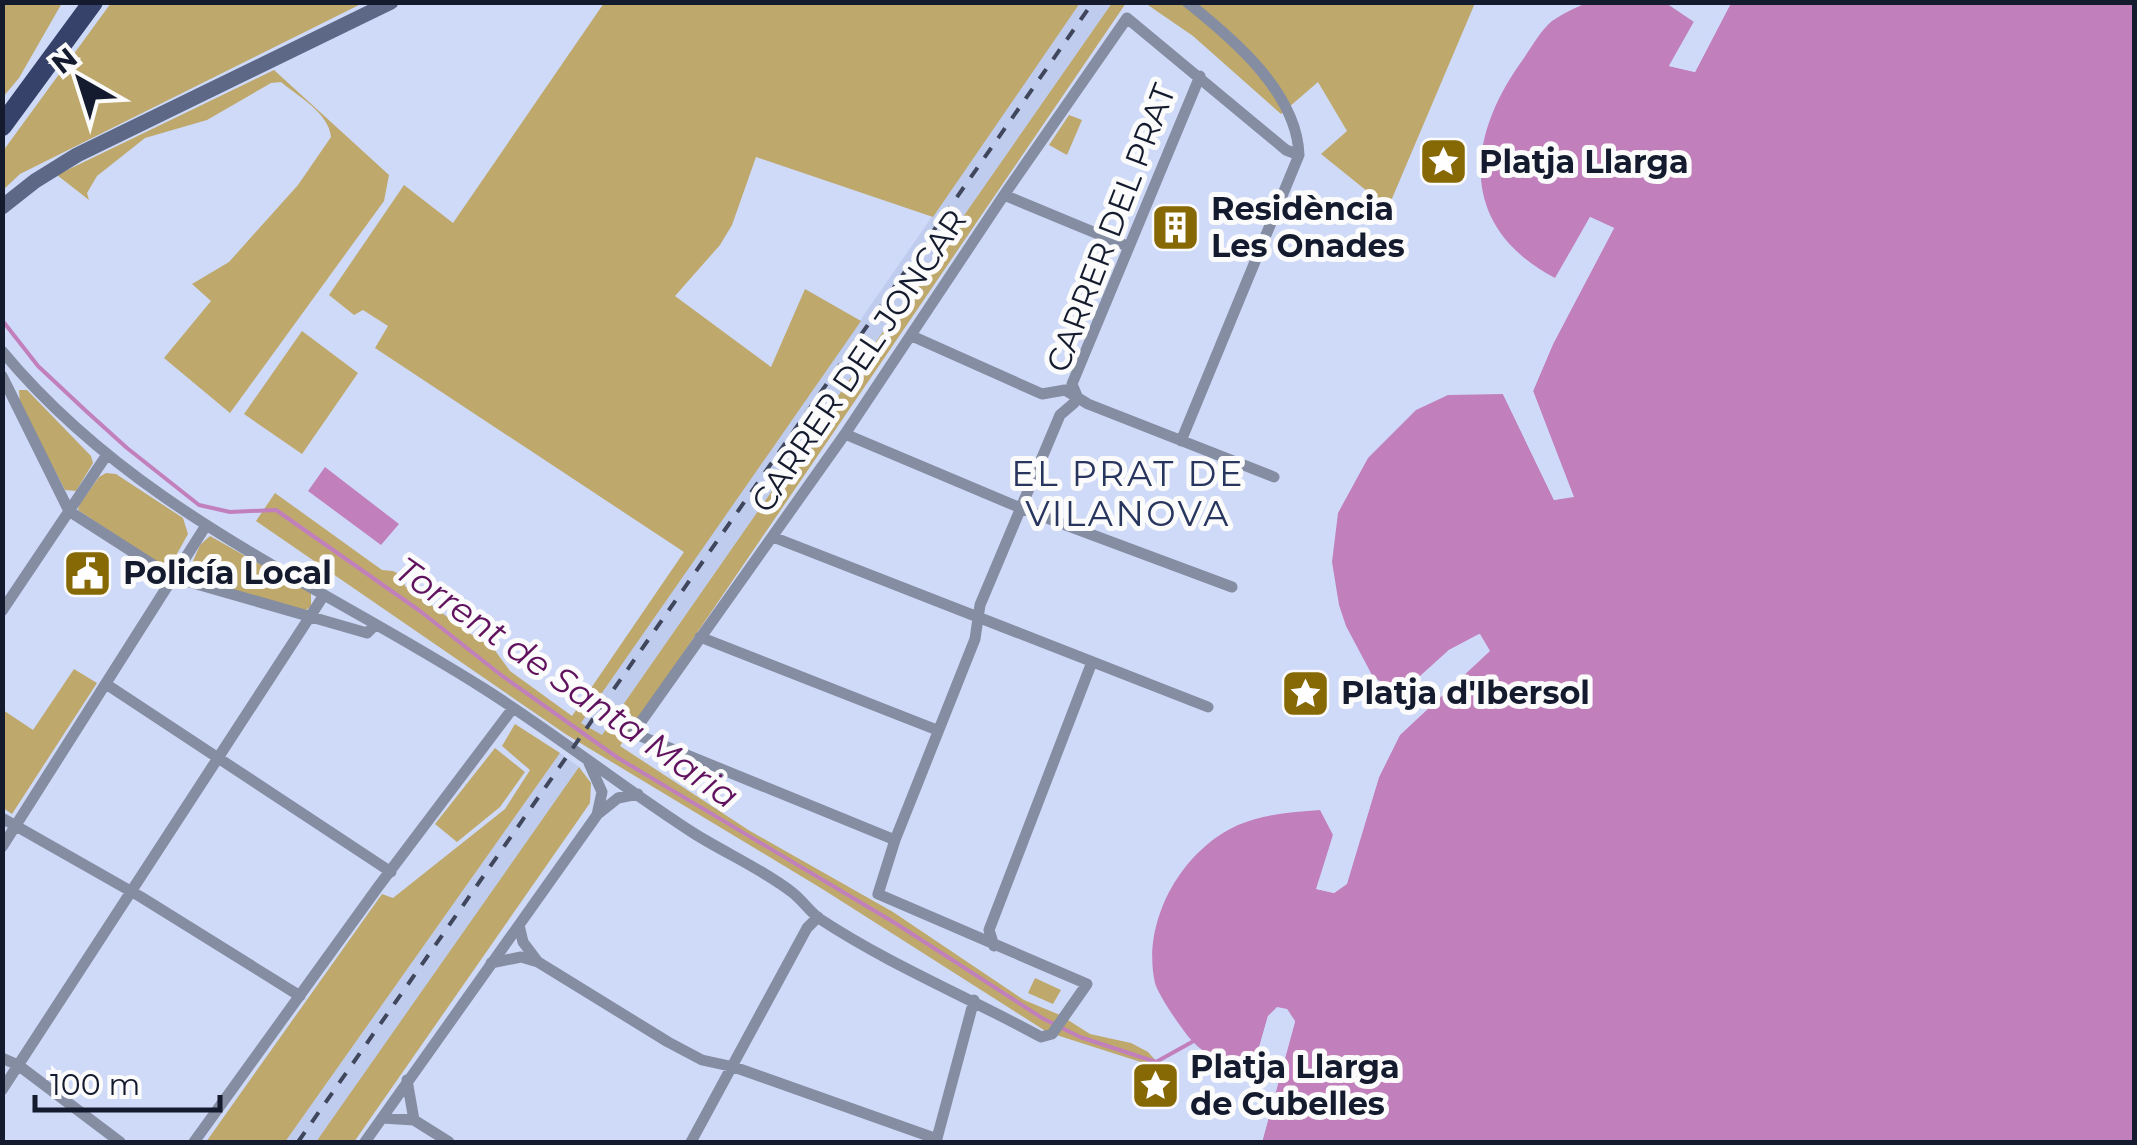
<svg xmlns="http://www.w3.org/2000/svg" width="2137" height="1145" font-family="Montserrat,sans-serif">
<rect width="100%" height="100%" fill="#cfdaf9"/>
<!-- built -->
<path fill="#bfccee" d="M1080 3H1112L602 735 581 723Z
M560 753 579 767 343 1104 316 1142H285Z"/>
<!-- green -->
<path fill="#bea86b" d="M3 2 62 3 19 78 3 97Z
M111 3V2L363 3 20 174 3 190V151Z
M604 3H1080L933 217 756 157 732 225 720 245 675 296 771 367 805 289 861 321 581 723 602 735 1112 3H1126L620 746 750 831 893 912 1024 1000 1060 1015 1090 1034 1131 1043 1148 1052 1158 1063 1147 1064 1047 1032 824 890 567 735 256 521 275 493 382 570 393 571 403 576 405 586 479 640 491 645 510 671 572 716 684 552 375 348 388 326 363 310 354 315 329 295 404 185 453 223Z
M1145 3H1475L1388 208 1321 154 1347 131 1318 82 1281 114 1193 36Z
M274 70 389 175 384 201 230 413 164 358 211 301 192 284 229 262 298 185 331 137C329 113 298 96 281 82L271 83 207 120 145 138 97 176 87 193 89 200 57 175Z
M1069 115 1082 120 1067 155 1049 145Z
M302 331 358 373 302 454 244 414Z
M19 390H27L91 456 93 463 76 491 65 490 20 404Z
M106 473 116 474 183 518 188 534 173 561 160 565 78 510 79 505 99 477Z
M210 536 311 593V606L305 611 197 581 190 568 200 545Z
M74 669 97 683 12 814 3 808V710L33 730Z
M515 724 560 753 285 1142H206L382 894 393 898 505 809 530 770 502 746Z
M495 748 525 772 500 807 457 842 435 824Z
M579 767 591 783 590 803 354 1142H316Z
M1035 978 1061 990 1053 1004 1028 993Z"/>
<!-- water -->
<path fill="#c180bc" d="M1586 3H1666L1694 22 1669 66 1695 72 1731 3H2134V1142H1262L1295 1021 1287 1009 1268 1016 1251 1075C1231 1066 1207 1057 1192 1041 1183 1031 1158 995 1155 983 1141 921 1182 850 1238 825 1263 814 1293 812 1320 810L1333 835 1317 889 1334 893 1347 884 1379 777 1400 734 1489 651 1479 634 1449 650 1392 701 1387 687 1372 675 1346 626 1339 605 1332 562 1338 513 1368 458 1416 410 1448 395 1503 394 1554 500 1573 496 1533 391 1553 344 1614 228 1590 217 1555 278C1458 227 1465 138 1524 58 1532 46 1541 30 1552 21 1562 14 1575 8 1586 3Z
M325 467 399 524 381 545 308 491Z"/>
<!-- pier -->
<path fill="#cfdaf9" d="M1726 2 1731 3 1695 72 1669 66 1696 18 1698 24 1677 63 1693 66Z
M1590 217 1614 228 1553 344 1533 391 1574 497 1554 500 1503 394 1505 389 1557 495 1567 493 1528 390 1548 341 1607 230 1592 223 1560 281 1554 283Z
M1480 634 1490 651 1400 735 1379 777 1346 884 1334 893 1316 889 1335 829 1338 835 1334 853 1323 885 1333 887 1342 881 1375 775 1396 732 1483 650 1478 641 1452 655 1392 706 1396 699 1449 650Z
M1277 1007 1287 1009 1295 1022 1262 1142H1257L1290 1022 1284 1014 1278 1013 1272 1019 1256 1077 1250 1080 1268 1016Z"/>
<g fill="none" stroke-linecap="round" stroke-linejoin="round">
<!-- stream -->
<path stroke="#c180bc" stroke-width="4" d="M2 320 38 366 86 411 127 448 199 505 230 512 276 510 420 611 501 675 618 758 895 923 1042 1018 1080 1037 1156 1062 1192 1042"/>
<!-- minor -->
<path stroke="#858da3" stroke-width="11" d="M1004 195 1127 246
M912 336 1042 394 1065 390 1088 404 1274 477
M2 351C134 510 314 581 483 688 556 734 623 788 695 834 727 854 764 870 793 893 803 901 810 912 820 919 890 965 968 997 1041 1037L1052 1034 1087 984 878 894 895 840 975 639 980 605 1060 415 1074 403 1077 396
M2 376 69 511 172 577 367 633 375 625
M1077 396 1072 384 1200 76
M845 434 1023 509 1232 587
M1181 441 1299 155C1297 92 1232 38 1187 2
M773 537 1208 707
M2 611 106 456
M700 637 937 730
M106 684 391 872
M598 814 618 798 638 794
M2 818 141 897 300 996
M895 840 633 733 845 434 1004 195 1127 18 1286 150 1299 155
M2 847 205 527
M519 925 523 942 538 962 668 1042 702 1060 734 1067 937 1139
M994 946 989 930 1092 662
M491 963 521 957 538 962
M2 1058 18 1065 120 1142
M407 1080 414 1120
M2 1090 324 595
M382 1118 414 1120 449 1142
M194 1142 378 887 513 708
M365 1142 597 815 602 792 589 763
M691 1142 807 928 818 917
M936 1142 974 1000"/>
<!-- secondary -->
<path stroke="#5d6887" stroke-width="15" d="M2 207 35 181 77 155 391 2"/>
<!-- trunk -->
<path stroke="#364269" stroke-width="20" d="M2 126 93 2"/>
<!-- rail -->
<path stroke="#40475d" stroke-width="4" stroke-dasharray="12 12" stroke-linecap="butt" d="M298 1142 1093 2"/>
</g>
<!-- icons -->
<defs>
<symbol id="sight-square" viewBox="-11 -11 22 22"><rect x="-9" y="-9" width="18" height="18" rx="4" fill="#866905" stroke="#fbfbfb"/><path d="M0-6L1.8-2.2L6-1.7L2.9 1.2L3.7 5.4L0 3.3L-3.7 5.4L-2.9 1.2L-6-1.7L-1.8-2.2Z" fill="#fff"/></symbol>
<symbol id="building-square" viewBox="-11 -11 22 22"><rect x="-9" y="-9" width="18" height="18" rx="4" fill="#866905" stroke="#fbfbfb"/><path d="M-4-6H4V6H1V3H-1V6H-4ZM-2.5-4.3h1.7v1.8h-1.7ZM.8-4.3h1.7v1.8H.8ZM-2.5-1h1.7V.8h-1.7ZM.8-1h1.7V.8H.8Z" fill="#fff"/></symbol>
<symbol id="civic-square" viewBox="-11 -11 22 22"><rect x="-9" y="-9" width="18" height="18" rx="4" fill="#866905" stroke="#fbfbfb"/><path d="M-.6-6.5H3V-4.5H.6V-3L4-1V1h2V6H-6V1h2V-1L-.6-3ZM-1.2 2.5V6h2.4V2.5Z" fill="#fff"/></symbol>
</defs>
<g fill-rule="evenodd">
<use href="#sight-square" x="1416" y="134" width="55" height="55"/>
<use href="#building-square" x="1148" y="200" width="55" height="55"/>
<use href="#civic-square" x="60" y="546" width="55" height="55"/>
<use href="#sight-square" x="1278" y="666" width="55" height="55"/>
<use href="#sight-square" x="1128" y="1058" width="55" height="55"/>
</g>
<g text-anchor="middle" stroke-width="10" stroke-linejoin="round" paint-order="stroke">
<!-- poi labels -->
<g font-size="32" font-weight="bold" fill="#151b2e" stroke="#fbfbfb" text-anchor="start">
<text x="1479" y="173">Platja Llarga</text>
<text x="1211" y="220">Residència<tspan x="1211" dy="37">Les Onades</tspan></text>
<text x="123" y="584">Policía Local</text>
<text x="1341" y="704">Platja d'Ibersol</text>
<text x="1190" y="1078">Platja Llarga<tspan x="1190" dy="37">de Cubelles</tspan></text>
</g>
<!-- street labels -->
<g font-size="32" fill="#151b2e" stroke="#fbfbfb">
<text transform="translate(1111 228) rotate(-69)" y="11">CARRER DEL PRAT</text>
<text transform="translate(859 361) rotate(-56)" y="11">CARRER DEL JONCAR</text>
</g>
<!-- neighbourhood labels -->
<g font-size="35" letter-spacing="2.5" fill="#28355e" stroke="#fbfbfb">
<text x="1128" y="486">EL PRAT DE<tspan x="1128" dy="40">VILANOVA</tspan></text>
</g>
<!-- water labels -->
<g font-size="35" font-style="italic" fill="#61125e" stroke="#fbfbfb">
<text transform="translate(567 683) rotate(35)" y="12">Torrent de Santa Maria</text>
</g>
</g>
<!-- border -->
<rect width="2137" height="1145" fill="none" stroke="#151b2e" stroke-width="10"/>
<!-- north arrow -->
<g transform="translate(80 80) rotate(321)" stroke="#fbfbfb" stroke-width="8" paint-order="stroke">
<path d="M0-8L18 38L0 25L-18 38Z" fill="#151b2e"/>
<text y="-15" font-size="28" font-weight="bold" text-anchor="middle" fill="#151b2e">N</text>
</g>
<!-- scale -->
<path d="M35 1095v15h185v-15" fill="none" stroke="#151b2e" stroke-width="5"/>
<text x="50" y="1095" font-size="30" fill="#151b2e" stroke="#fbfbfb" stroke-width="8" paint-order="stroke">100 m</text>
</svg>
